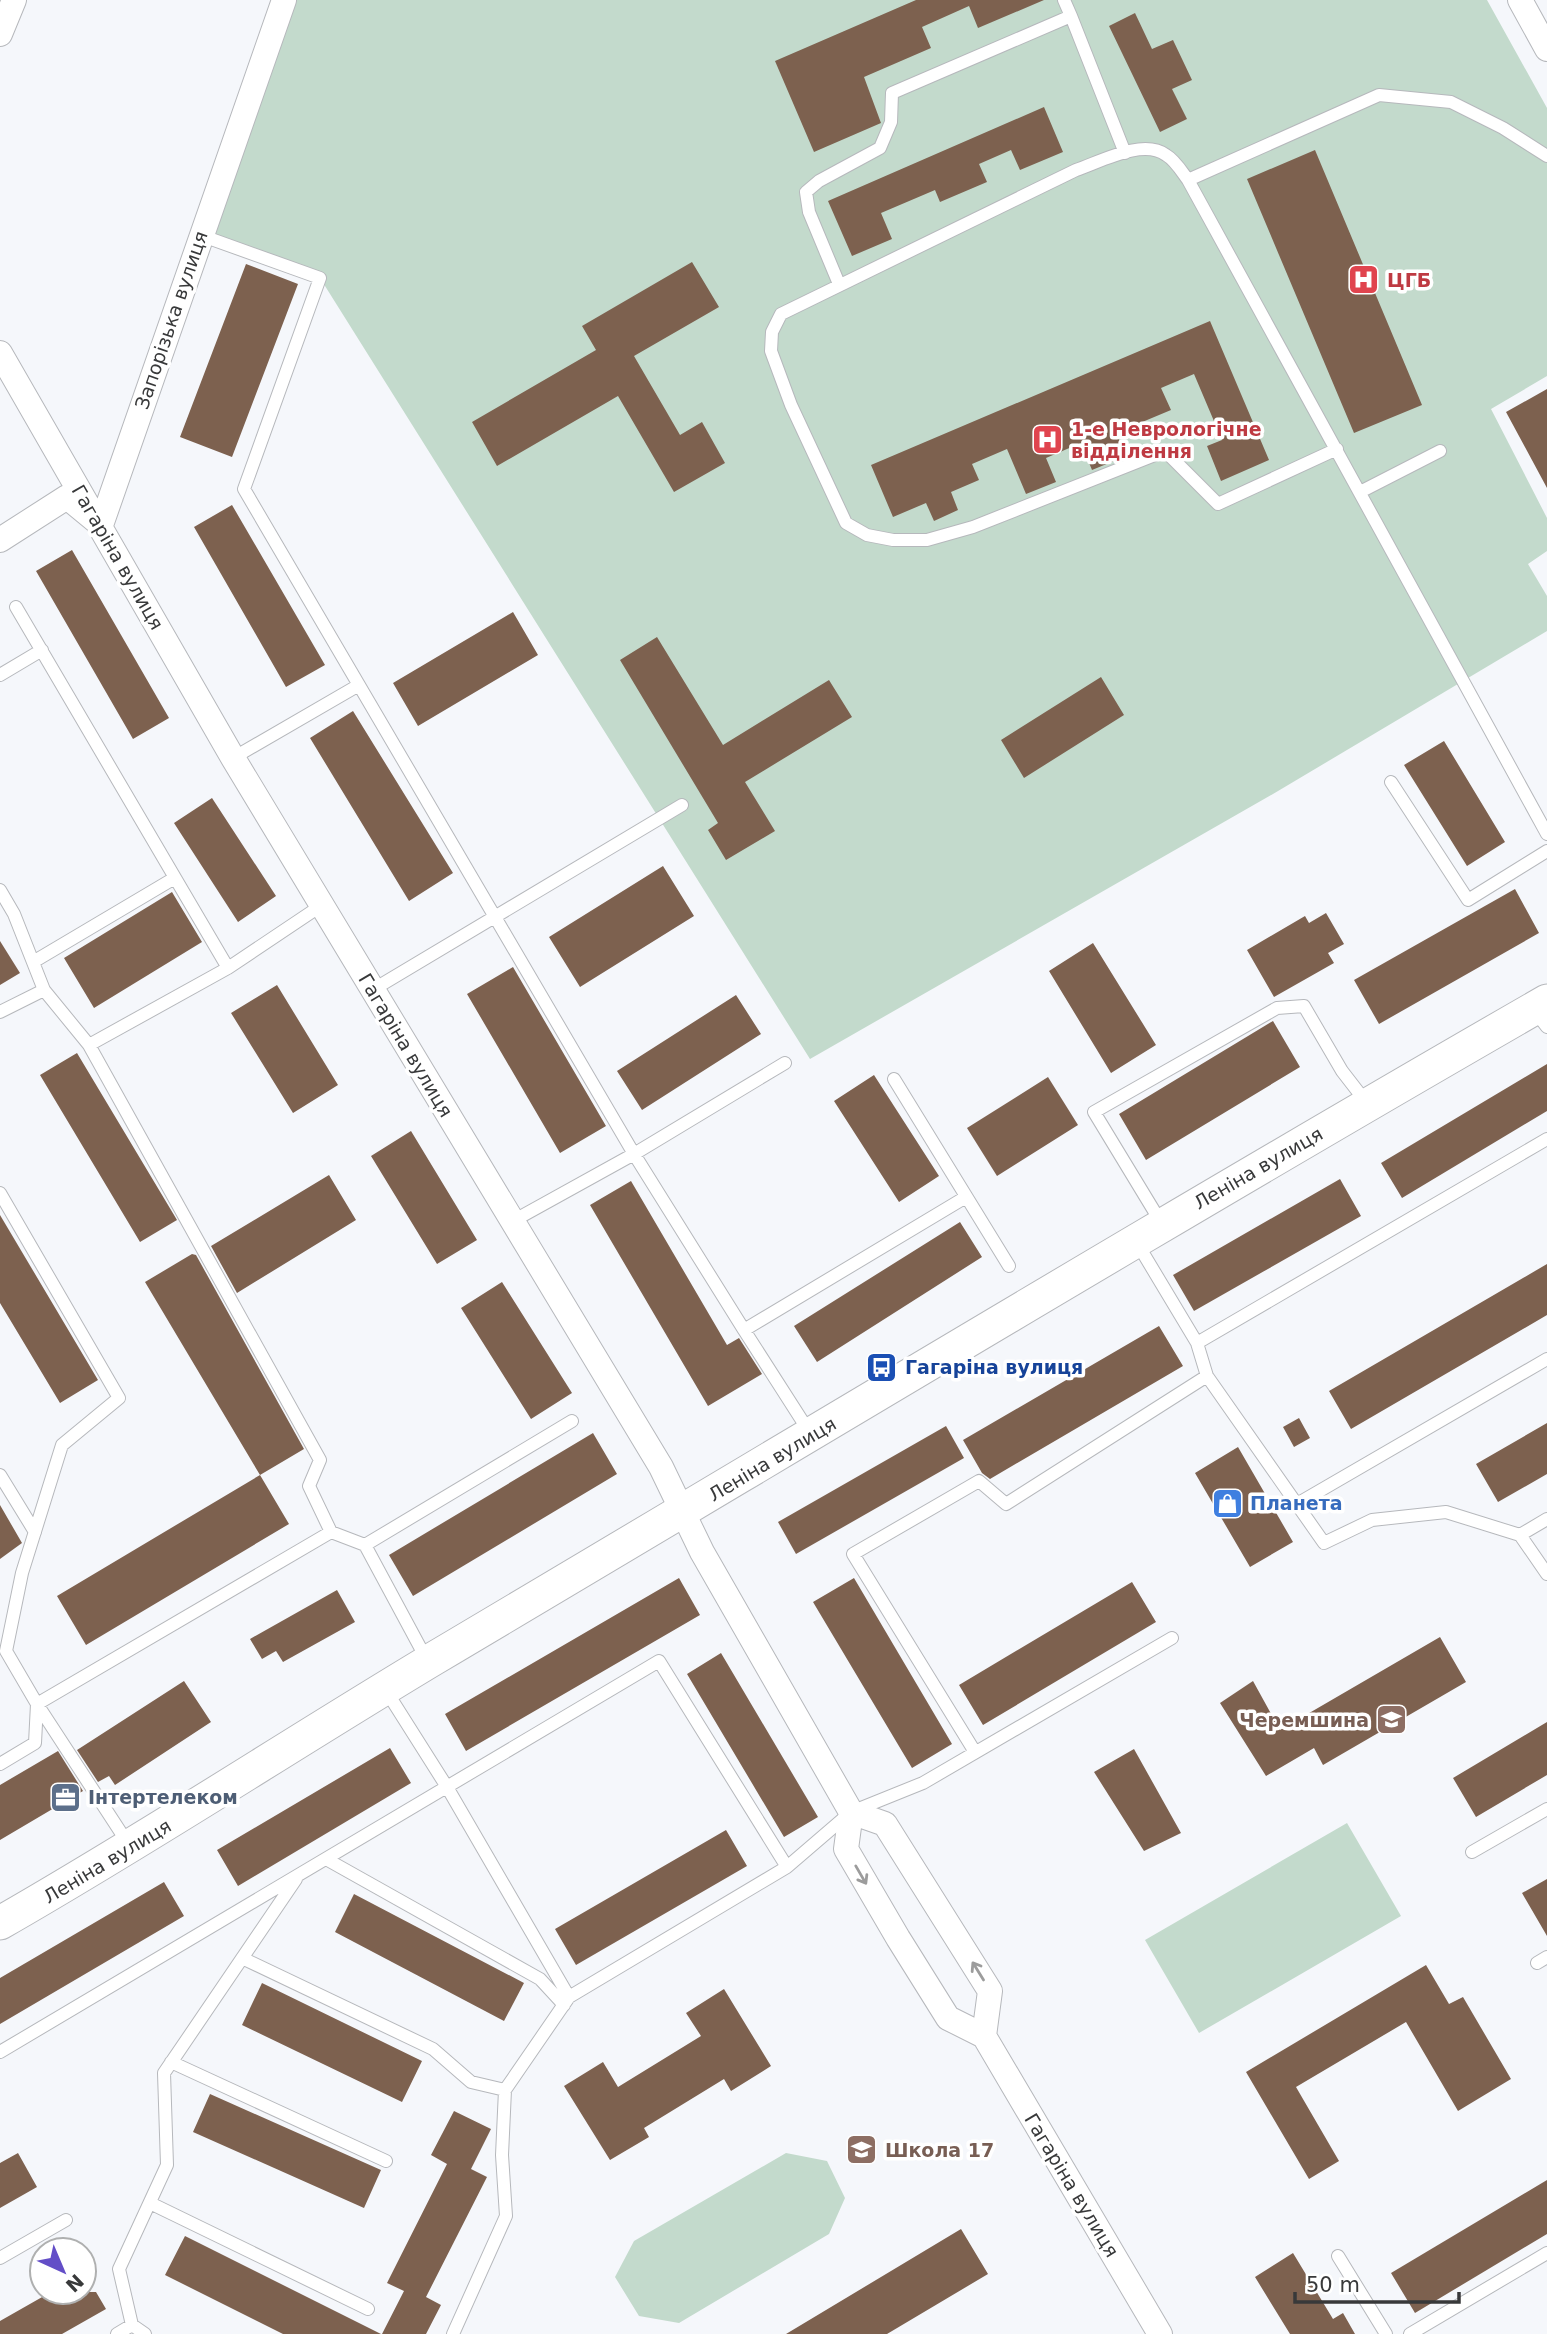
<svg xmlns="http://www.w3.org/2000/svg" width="1547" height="2334" font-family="'DejaVu Sans',sans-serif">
<rect width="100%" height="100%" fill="#f5f7fb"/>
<!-- green -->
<path fill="#c3dacc" d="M284 0H1487L1547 108V376L1491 409 1547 518V551L1528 564 1547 596V631L1273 794 810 1059 320 278 200 235Z
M1347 1823 1401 1916 1199 2033 1145 1940Z
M786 2153 827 2161 845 2198 829 2234 679 2323 639 2316 615 2277 634 2241Z"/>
<!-- building -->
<path fill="#7d614f" d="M916 0H1044L978 28 969 6 922 27 931 48 864 77 881 123 814 152 775 61Z
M1135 13 1152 49 1173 40 1192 80 1172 89 1187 119 1160 132 1109 26Z
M1044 107 1063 152 1020 170 1011 150 979 164 987 182 940 202 935 190 881 213 892 239 852 256 828 201Z
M1315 150 1422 405 1354 433 1247 179Z
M692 262 719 307 634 356 680 435 702 422 725 463 674 492 618 396 497 466 472 422 596 350 582 326Z
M246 264 298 284 232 457 180 437Z
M1210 321 1269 460 1221 481 1207 446 1222 440 1194 374 1161 388 1171 410 1116 433 1126 456 1092 470 1081 443 1046 458 1056 482 1026 494 1007 449 972 464 979 480 951 492 958 510 934 521 926 503 893 517 871 465Z
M1547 389V488L1506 412Z
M232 505 325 665 286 687 194 527Z
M72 550 169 718 133 739 36 571Z
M513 612 538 655 418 726 393 683Z
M657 637 723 745 829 680 852 717 745 782 775 831 726 860 708 830 718 823 620 660Z
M1101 677 1124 715 1024 778 1001 740Z
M353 711 453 873 409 901 310 738Z
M1444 741 1505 842 1467 866 1404 765Z
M212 798 276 896 238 922 174 823Z
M663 866 694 916 580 987 549 937Z
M1515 889 1539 933 1379 1024 1354 980Z
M172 892 202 942 94 1008 64 958Z
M1326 913 1344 944 1328 953 1334 963 1274 997 1247 950 1305 916 1309 923Z
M0 941 20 973 0 985Z
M1093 943 1156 1045 1111 1073 1049 971Z
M513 967 606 1126 560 1153 467 994Z
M277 985 338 1085 293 1113 231 1013Z
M736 995 761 1034 642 1110 617 1071Z
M1273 1021 1300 1067 1146 1160 1119 1114Z
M77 1053 177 1220 140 1242 40 1075Z
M1547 1064V1111L1402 1198 1381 1163Z
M874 1075 939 1176 899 1202 834 1101Z
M1048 1077 1078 1125 997 1176 967 1128Z
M411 1131 477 1240 437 1264 371 1156Z
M329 1175 356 1220 237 1293 211 1246Z
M1340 1179 1361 1216 1194 1311 1173 1275Z
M631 1181 727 1345 739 1338 762 1374 708 1406 590 1205Z
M0 1215 98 1380 60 1403 0 1303Z
M960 1222 982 1257 817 1362 794 1326Z
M192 1254 196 1255 304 1449 260 1475 145 1282Z
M1547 1264V1315L1351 1429 1329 1391Z
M502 1282 572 1393 531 1419 461 1308Z
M1159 1326 1183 1366 990 1479 982 1473 963 1440Z
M1299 1418 1310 1438 1294 1447 1283 1427Z
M1547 1423V1474L1498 1502 1476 1464Z
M946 1426 964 1458 796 1554 778 1522Z
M593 1433 617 1474 413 1596 389 1555Z
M1238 1447 1293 1542 1250 1567 1195 1473Z
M260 1475 289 1524 86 1645 57 1596Z
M0 1505 22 1543 0 1559Z
M679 1578 700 1615 466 1751 445 1714Z
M854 1578 952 1744 912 1768 813 1602Z
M1132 1582 1156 1622 983 1725 959 1685Z
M337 1590 355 1622 283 1662 276 1651 262 1659 250 1639Z
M1440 1637 1466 1682 1323 1765 1314 1748 1266 1776 1220 1703 1253 1681 1280 1730Z
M721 1653 818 1817 784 1837 687 1674Z
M184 1681 211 1722 115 1785 109 1776 98 1782 77 1750Z
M1547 1722V1775L1476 1817 1453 1778Z
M390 1748 411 1783 238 1886 217 1850Z
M1134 1749 1181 1833 1144 1851 1094 1772Z
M58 1751 83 1791 0 1840V1785Z
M726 1830 747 1866 576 1965 555 1929Z
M1547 1879V1936L1522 1893Z
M164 1882 184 1916 0 2024V1978Z
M354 1894 524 1983 504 2021 335 1932Z
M1426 1965 1449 2004 1463 1997 1511 2079 1458 2111 1406 2022 1296 2087 1339 2161 1309 2179 1246 2072Z
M262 1983 422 2061 402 2102 242 2025Z
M724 1989 771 2066 731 2091 724 2079 644 2128 649 2137 610 2160 564 2086 603 2062 618 2087 701 2036 686 2013Z
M210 2094 381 2170 364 2208 193 2132Z
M454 2111 491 2129 471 2169 487 2177 426 2297 441 2305 426 2334H382L404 2291 387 2283 447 2164 431 2155Z
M18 2153 37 2187 0 2208V2163Z
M1547 2180V2234L1415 2313 1391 2273Z
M961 2229 988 2274 887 2334H786Z
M185 2236 381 2334H283L165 2275Z
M1293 2253 1333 2319 1343 2313 1355 2334H1290L1255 2277Z
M51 2292H96L106 2309 62 2334H0V2321Z"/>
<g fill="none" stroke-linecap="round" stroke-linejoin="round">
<defs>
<path id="lane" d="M1064 0 1071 16
M1547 156 1503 128 1451 102 1379 95 1188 180 1547 834
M1188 180C1182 172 1175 160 1166 155 1143 138 1100 162 1076 170L781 314 772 332 771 351 791 405 846 523 867 535 893 540H927L973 527 1165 451 1218 504 1337 449
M200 235 320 278 244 489 634 1154 744 1330
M839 284 809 212 806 192 819 181 880 148 891 122 892 93 1071 16 1125 153
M1360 492 1440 451
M16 607 228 968
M0 675 42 650
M233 758 359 685
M1391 782 1468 900 1547 851
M0 890 14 914 44 990 89 1045 320 1460 309 1486 331 1532
M33 962 173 879
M374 989 682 805
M1533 1009 1547 1027
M0 1012 44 990
M89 1045 228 968 322 905
M894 1079 1009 1266
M0 1193 119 1398 62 1445 22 1573 6 1651 37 1704 129 1845
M511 1222 634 1154 785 1063
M1162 1224 1094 1112 1277 1008 1304 1006 1342 1071 1366 1102
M1137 1243 1197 1343 1207 1376 1324 1543 1372 1520 1446 1512 1520 1535 1547 1574
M1197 1343 1547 1139
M810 1433 744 1330 966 1197
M0 1475 35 1532
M1297 1504 1547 1359
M1520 1535 1547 1519
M428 1662 365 1545 572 1421
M385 1689 447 1787 569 1997
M975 1752 853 1554 979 1481 1006 1504 1207 1376
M0 1764 35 1743 37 1704 331 1532 365 1545
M1472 1852 1547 1809
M326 1859 540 1979 564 2005
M242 1958 433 2049 471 2082 505 2090
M1537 1963 1547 1957
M0 2052 659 1661 787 1867
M171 2062 386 2161
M150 2203 368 2309
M1338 2256 1386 2334
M0 2258 66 2220
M117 2334 132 2325
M145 2334 132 2325 119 2269 167 2165 164 2073 296 1879
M453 2334 506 2216 502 2155 505 2090 569 1997 787 1867 851 1812 923 1783 1172 1638
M1410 2334 1547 2253"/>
<path id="street" d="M1520 0 1547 49
M0 34 14 0
M0 353 233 758 661 1467 702 1552 851 1812 846 1849 898 1938 948 2018 984 2036 1160 2334
M0 540 67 497 101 525 284 0
M851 1812 885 1824 990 1991 984 2036"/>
<path id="secondary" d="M0 1923C147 1839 288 1746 433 1659 804 1439 1173 1216 1547 1001"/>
</defs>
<!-- lane casing -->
<use href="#lane" stroke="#b6b8bc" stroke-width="14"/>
<!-- street casing -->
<use href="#street" stroke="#b6b8bc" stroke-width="26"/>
<!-- secondary casing -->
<use href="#secondary" stroke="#b6b8bc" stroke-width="35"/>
<!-- lane -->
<use href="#lane" stroke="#fff" stroke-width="12"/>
<!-- street -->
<use href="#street" stroke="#fff" stroke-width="24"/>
<!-- secondary -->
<use href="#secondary" stroke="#fff" stroke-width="33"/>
</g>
<!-- one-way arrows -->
<defs><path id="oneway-shaft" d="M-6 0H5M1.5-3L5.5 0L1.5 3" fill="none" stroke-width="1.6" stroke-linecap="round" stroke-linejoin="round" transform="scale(1.75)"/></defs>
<g stroke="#9c9c9c">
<use href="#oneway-shaft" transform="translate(861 1875) rotate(60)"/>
<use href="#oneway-shaft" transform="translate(978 1971) rotate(-122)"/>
</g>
<!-- icons -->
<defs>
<symbol id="hospital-square" viewBox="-11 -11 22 22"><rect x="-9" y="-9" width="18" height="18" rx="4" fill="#e0444e" stroke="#fff"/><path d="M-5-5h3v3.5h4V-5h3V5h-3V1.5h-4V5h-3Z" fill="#fff"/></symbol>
<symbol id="bus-square" viewBox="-11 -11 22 22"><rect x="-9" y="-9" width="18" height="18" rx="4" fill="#1a4fb4" stroke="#fff"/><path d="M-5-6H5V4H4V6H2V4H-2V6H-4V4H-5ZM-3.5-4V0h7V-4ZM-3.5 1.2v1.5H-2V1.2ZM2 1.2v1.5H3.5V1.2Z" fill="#fff"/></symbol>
<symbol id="shop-square" viewBox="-11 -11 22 22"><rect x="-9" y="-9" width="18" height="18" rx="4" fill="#3f7fe0" stroke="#fff"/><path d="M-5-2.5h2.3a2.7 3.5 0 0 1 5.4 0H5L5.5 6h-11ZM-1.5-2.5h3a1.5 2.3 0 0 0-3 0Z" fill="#fff"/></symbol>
<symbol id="school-square" viewBox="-11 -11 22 22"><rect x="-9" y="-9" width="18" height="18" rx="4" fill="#8d6e63" stroke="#fff"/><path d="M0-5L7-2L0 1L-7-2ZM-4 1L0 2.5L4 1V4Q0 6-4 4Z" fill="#fff"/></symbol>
<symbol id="office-square" viewBox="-11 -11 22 22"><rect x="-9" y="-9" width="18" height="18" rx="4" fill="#5c6f8a" stroke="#fff"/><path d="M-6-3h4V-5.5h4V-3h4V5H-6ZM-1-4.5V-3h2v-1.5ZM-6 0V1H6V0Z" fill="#fff"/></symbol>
</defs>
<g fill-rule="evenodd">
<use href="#hospital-square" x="1346" y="262" width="35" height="35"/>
<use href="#hospital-square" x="1030" y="422" width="35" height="35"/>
<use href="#bus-square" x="864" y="1350" width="35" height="35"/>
<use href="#shop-square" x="1210" y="1486" width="35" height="35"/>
<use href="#school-square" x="1374" y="1702" width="35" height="35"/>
<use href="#office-square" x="48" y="1780" width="35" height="35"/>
<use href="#school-square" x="844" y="2132" width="35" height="35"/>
</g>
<g text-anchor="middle" stroke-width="7" stroke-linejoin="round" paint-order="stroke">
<!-- health labels -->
<g font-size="19" font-weight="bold" fill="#be3a42" stroke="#fff" text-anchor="start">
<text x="1387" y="287">ЦГБ</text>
<text x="1071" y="436">1-е Неврологічне<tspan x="1071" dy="22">відділення</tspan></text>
</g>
<!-- street labels -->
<g font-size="19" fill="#38393a" stroke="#fff">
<text transform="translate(171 320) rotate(-71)" y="7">Запорізька вулиця</text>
<text transform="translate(118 557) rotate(60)" y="7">Гагаріна вулиця</text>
<text transform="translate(406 1045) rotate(59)" y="7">Гагаріна вулиця</text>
<text transform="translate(1258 1168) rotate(-30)" y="7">Леніна вулиця</text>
<text transform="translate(772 1459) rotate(-31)" y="7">Леніна вулиця</text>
<text transform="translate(107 1861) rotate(-31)" y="7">Леніна вулиця</text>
<text transform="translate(1072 2185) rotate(59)" y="7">Гагаріна вулиця</text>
</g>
<!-- transit labels -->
<g font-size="19" font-weight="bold" fill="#164399" stroke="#fff" text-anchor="start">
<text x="905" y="1374">Гагаріна вулиця</text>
</g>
<!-- shop labels -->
<g font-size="19" font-weight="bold" fill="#366cbe" stroke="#fff" text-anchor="start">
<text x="1250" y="1510">Планета</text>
</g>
<!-- education labels -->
<g font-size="19" font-weight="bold" fill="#785e54" stroke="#fff" text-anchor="end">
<text x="1369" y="1727">Черемшина</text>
<text x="885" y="2157" text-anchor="start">Школа 17</text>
</g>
<!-- service labels -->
<g font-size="19" font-weight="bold" fill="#4e5e75" stroke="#fff" text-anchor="start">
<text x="88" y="1804">Інтертелеком</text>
</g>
</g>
<!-- north arrow -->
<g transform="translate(63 2271) rotate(136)"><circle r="33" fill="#ffffff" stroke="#afb0b0" stroke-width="2"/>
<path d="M0-5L12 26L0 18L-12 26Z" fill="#634ec7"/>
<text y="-10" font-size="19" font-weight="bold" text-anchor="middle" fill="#38393a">N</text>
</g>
<!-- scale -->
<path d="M1295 2292v10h164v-10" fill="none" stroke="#38393a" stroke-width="3.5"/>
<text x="1306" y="2292" font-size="21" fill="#38393a" stroke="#ffffff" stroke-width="5" paint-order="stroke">50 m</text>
</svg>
